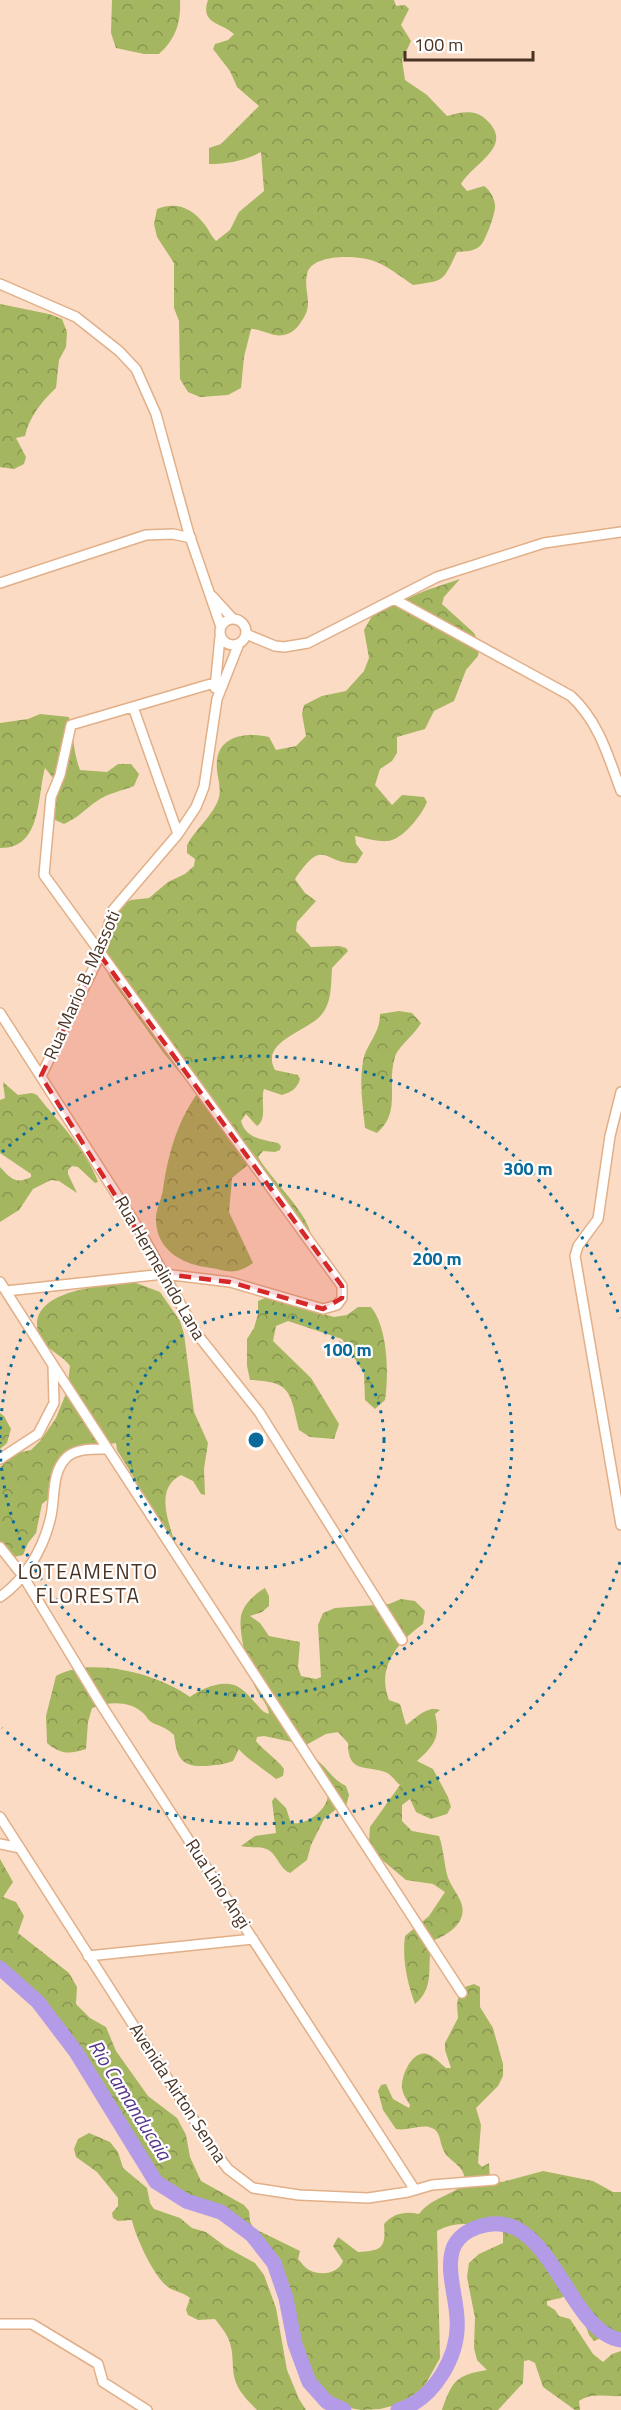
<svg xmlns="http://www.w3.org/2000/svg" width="621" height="2410" font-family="'Titillium Web',sans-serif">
<defs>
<pattern id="forest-crowns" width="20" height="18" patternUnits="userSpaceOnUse" patternTransform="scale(1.5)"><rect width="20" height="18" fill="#a5b661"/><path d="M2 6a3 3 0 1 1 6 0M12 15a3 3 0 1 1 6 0" fill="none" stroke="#889550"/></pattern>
</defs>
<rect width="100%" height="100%" fill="#fbdbc3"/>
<!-- forest -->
<path fill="url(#forest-crowns)" d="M112 0H180C181 23 176 38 159 54H144L116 48 111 33Z
M208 0H394L396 6 405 5 409 9 401 25 411 41 402 60 405 80 427 95 447 116C458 113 473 109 483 117 518 145 474 162 461 184L467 191 484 186C490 190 495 199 495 206 496 212 485 242 480 246 473 252 466 251 457 252 442 283 445 280 413 285 401 277 388 266 374 261 359 255 311 253 307 274 303 294 315 303 301 322 297 328 293 332 287 334 275 339 264 329 251 329L244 357 241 388 228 395 200 397 188 392 180 379 179 321 174 308V263L157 237 154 224 157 209C177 201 192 208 205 225 209 230 211 236 216 241L230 230 239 212 264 191 261 152C244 161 228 164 209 164V148L221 144 259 106 237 87 230 71 213 49 215 44 228 40 234 34C220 22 200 24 208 0Z
M0 304 49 314 62 319 67 332 66 347 59 360 56 388C42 401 29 417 25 436L16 438 26 457 24 464 14 469 0 467Z
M460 579 444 597 442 604 474 633 480 645 478 656 466 670 454 701 434 711 425 729 397 737V753L392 761 380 769 375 785 392 805 402 795 424 797 427 802C422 815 402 840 388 841 376 842 366 838 355 836L356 844 363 853 357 863C324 866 325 834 295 879L305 893 316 901 297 922 296 931 311 947 339 946 346 948 348 951 332 968C331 983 332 1002 322 1014 308 1032 259 1041 275 1070L298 1075 300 1079C297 1089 291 1092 282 1095L264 1089C260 1100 268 1119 257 1126L246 1114 241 1121C246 1139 262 1139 278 1143L281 1146 280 1150 275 1152 263 1151 258 1157C272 1181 309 1213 312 1239L250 1163 232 1178 229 1212 253 1263C233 1277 227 1270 205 1267 180 1263 157 1249 156 1221 155 1209 162 1200 163 1189 168 1155 177 1122 197 1094L163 1052 110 978 104 964 110 933 115 917 125 903 131 900 149 898 168 882 185 874 194 866 195 859 187 853V845C195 830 210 818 217 803 224 788 215 775 217 761 219 735 248 732 269 737L276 750 296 746 306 736 302 714 304 705 322 696 346 691 364 671 369 658 364 630 372 616 383 609 427 590Z
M40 714 69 717C74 735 73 752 80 770L107 772 118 764H131L139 774 134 786C122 791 108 793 97 801 85 809 78 818 64 824L53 819V778L45 768C37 797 42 849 0 848V723L28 719Z
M399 1011 412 1013 421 1023C415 1034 397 1048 395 1057 386 1084 402 1112 377 1133L365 1128C363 1107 359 1083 363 1062 365 1045 380 1035 380 1014Z
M3 1082 18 1095 32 1093 37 1095C58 1122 87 1150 98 1182L95 1183 78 1167 72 1166 68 1170V1174L77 1193 59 1181 51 1180 33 1189 19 1210 0 1222V1167C10 1178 16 1185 31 1177V1174L0 1153V1100L5 1098Z
M131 1281 160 1292 180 1321 184 1334 194 1412 208 1443 204 1469 205 1495 201 1494 193 1481 181 1475C155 1488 168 1520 174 1540L160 1532 139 1496 136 1481 117 1450 116 1443 92 1447 65 1457 59 1484 52 1496 42 1504 36 1533 28 1543 23 1555 9 1558 0 1550V1467L17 1453 31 1450 41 1440 56 1418 67 1391 70 1366C63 1356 50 1351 43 1342 39 1337 37 1330 37 1324 38 1289 105 1286 131 1281Z
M270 1296 309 1305 320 1313 334 1317 347 1315 358 1307H371C388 1328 389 1374 385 1400L375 1409 365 1400 364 1373 342 1339 288 1321 276 1326 273 1341 311 1378 339 1424 334 1439 310 1437 299 1430C290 1394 293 1381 250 1380L247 1366V1339L254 1328 258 1314V1301Z
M0 1413 4 1416 11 1429 7 1443 0 1449Z
M265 1588 269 1596V1606L262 1612 250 1616 260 1623 269 1636 300 1642 298 1667 301 1676 316 1679 321 1677 318 1625 323 1613 335 1608 389 1604 401 1599 415 1601 425 1611 423 1624C398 1642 376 1667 389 1700L400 1704 406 1725C416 1718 427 1705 440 1710L435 1714C441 1737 434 1746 417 1761L433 1769 448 1797 451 1807 447 1814 431 1819 416 1812 410 1799 402 1805V1821L412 1831 439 1836C444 1850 444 1865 448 1878 451 1886 457 1893 460 1900 470 1921 449 1935 432 1941 426 1966 436 1987 415 2004 407 1982 402 1959 405 1936L429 1916 445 1892 433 1884 406 1880 374 1853 369 1841 370 1827 400 1785C395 1781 391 1774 385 1772 364 1765 348 1773 348 1743L338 1732 326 1734 306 1745 264 1736 257 1737 256 1741C265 1752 276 1758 284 1769L283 1776 276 1779C268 1772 243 1756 239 1749L233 1761C223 1765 216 1765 205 1766 181 1767 177 1758 174 1735 167 1728 162 1727 153 1723 148 1721 147 1716 143 1713 129 1700 108 1702 92 1708L88 1722 86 1749C70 1754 61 1755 47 1743L46 1716 56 1676C92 1656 158 1674 190 1697 202 1688 226 1678 240 1688 249 1694 256 1705 264 1712L269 1714C268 1705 261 1698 256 1689 249 1675 238 1631 241 1616 244 1603 255 1594 265 1588Z
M317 1760C328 1769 333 1780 346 1786L349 1795 346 1806 335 1810 324 1819 311 1845 307 1860 290 1873C280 1869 278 1857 270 1851 261 1845 251 1849 241 1846L255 1836 276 1833 272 1801 275 1797 286 1808 291 1823C306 1826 328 1810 328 1794L317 1768Z
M0 1859 13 1882 3 1897 16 1902 24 1916 18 1933 69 1973 77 1987 76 2004 90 2018 106 2027 116 2051 148 2096 177 2118 186 2135 190 2157 201 2181 244 2205 249 2211 250 2221 253 2228 300 2251 298 2259C301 2262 305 2268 309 2270 321 2276 338 2274 343 2261L333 2246 338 2237 358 2252C382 2251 386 2248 384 2224 394 2213 405 2211 419 2214 431 2198 450 2196 465 2184 466 2163 448 2163 443 2149 439 2140 441 2130 429 2127 418 2125 407 2131 396 2129L383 2110 378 2091 381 2085 386 2084 393 2099 409 2108 410 2105C407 2100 403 2095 402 2088 401 2076 412 2050 427 2054 434 2056 441 2064 446 2068H451L445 2050V2043L458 2018 457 2004 459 1995 465 1987 474 1984 480 1987V2007L493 2028 503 2064V2076L498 2086 476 2108 481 2125 478 2163 482 2167 489 2163 490 2181 502 2182 543 2171 593 2181 613 2192H621V2340L603 2337 594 2341 589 2335 573 2291 561 2298 547 2301V2305L555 2310 559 2316 570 2319 593 2354 603 2362 612 2354 621 2351V2396C607 2397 592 2392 579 2401L580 2410H575L543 2387 535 2363 529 2360 524 2361 523 2383 498 2410H442C452 2381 456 2375 487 2370L477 2360 474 2348 475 2318 467 2277 469 2263 479 2254 503 2243V2230C481 2224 457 2220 437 2231L440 2358 424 2387 415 2395 400 2404 380 2409 361 2410 339 2406 324 2397 317 2388 306 2364 292 2296 284 2274 226 2216 215 2209 199 2205 181 2198 163 2181 139 2150 120 2118 81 2070 59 2031 38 2005 7 1983 0 1975Z
M89 2133 110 2142 118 2152 123 2168 147 2188 150 2203 154 2209 180 2218 192 2228 206 2232 226 2247 255 2263 264 2275 276 2308 287 2370 299 2399 306 2410H257C250 2403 241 2394 237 2385 231 2372 234 2360 231 2347 229 2336 222 2328 215 2319L198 2320 188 2315 186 2310 190 2298C183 2292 175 2292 168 2287 154 2277 135 2236 132 2220L118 2221 113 2218 112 2213 118 2206V2198L97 2172 76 2157 74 2149 78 2139Z"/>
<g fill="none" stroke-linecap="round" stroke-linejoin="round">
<!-- river -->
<path stroke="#b49be7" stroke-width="15" d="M0 1968 38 2002 76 2052 156 2182 186 2201 221 2212 252 2235 274 2263 286 2298 295 2344 309 2382 327 2402 344 2410
M398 2410C434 2400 460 2355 457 2318 456 2295 445 2267 454 2246 459 2236 469 2230 478 2227 550 2201 567 2333 621 2340"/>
<defs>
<path id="minor" d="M0 284 76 317 119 351 136 369 156 414 189 534 221 627
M0 583 146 535 173 534 191 538
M212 596 233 619
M394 599 571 696C599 722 608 756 621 791
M220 632a13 13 0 1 1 26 0a13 13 0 1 1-26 0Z
M246 634 275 646 284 647 308 643 437 577 544 543 621 532
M215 688 220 637
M178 834 196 807 204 787 217 699 238 646
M0 1013 140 1231 197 1334 259 1412 402 1640
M41 1076 100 955 113 910 178 834 133 707
M621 1092 610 1136 598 1219 578 1246 575 1256 621 1525
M0 1282 53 1365 54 1403 38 1434 0 1459
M6 1291 164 1274 230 1282 323 1309 337 1305 342 1298V1286L44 875 51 797 60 775 71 725 214 683
M53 1365 462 1993
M0 1547 23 1576 100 1703 415 2190
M0 1597C25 1580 43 1549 50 1520 56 1499 50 1473 67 1457 77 1448 95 1449 107 1449
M0 1817 212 2148 228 2169 253 2188 299 2195 368 2198 408 2192 432 2185 494 2180
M0 1844 20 1848
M88 1956 253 1939
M0 2324H32L98 2364 103 2382 147 2410"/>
</defs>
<!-- minor casing -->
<use href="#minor" stroke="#e1af88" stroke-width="12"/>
<!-- minor -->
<use href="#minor" stroke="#fff" stroke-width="9"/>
</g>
<!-- marked area -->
<path fill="#d62828" fill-opacity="0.2" stroke="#d62828" stroke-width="4.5" stroke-dasharray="12 8" stroke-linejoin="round" d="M100 955 342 1286V1298L323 1309 230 1282 164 1274 41 1076Z"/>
<!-- distance rings -->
<g fill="none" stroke="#0b6a99" stroke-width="3" stroke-dasharray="3 6">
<circle cx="256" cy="1440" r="128"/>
<path d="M0 1438A256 256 0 1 1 0 1442"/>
<path d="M620 1562A384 384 0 0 1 2 1728M2 1152A384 384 0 0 1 620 1318"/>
</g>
<g text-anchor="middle" stroke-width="4.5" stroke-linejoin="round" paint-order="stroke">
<!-- street labels -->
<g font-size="18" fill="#493424" stroke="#fff">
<text transform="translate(82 985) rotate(-66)" y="6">Rua Mario B. Massoti</text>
<text transform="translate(160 1268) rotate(60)" y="6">Rua Hermelindo Lana</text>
<text transform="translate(218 1884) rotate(57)" y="6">Rua Lino Angi</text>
<text transform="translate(178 2093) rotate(57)" y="6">Avenida Airton Senna</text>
</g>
<!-- water labels -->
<g font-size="20" font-style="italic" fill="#56338b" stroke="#fff">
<text transform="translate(130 2100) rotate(58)" y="7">Rio Camanducaia</text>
</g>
<!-- quarter labels -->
<g font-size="21" letter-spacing="1.5" fill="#493424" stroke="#fff">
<text x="88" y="1579">LOTEAMENTO<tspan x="88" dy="24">FLORESTA</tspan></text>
</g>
</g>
<circle cx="256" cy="1440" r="9" fill="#0b6a99" stroke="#fff" stroke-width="3"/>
<g font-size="18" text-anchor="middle" font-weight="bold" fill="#0b6a99" stroke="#fff" stroke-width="4.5" stroke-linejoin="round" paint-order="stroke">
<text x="528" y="1175">300 m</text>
<text x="437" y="1265">200 m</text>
<text x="347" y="1356">100 m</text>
</g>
<!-- scale -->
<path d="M405 51v9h128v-9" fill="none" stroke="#493424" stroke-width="3"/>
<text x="414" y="51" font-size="18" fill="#493424" stroke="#ffffff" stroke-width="4.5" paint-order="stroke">100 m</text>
</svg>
